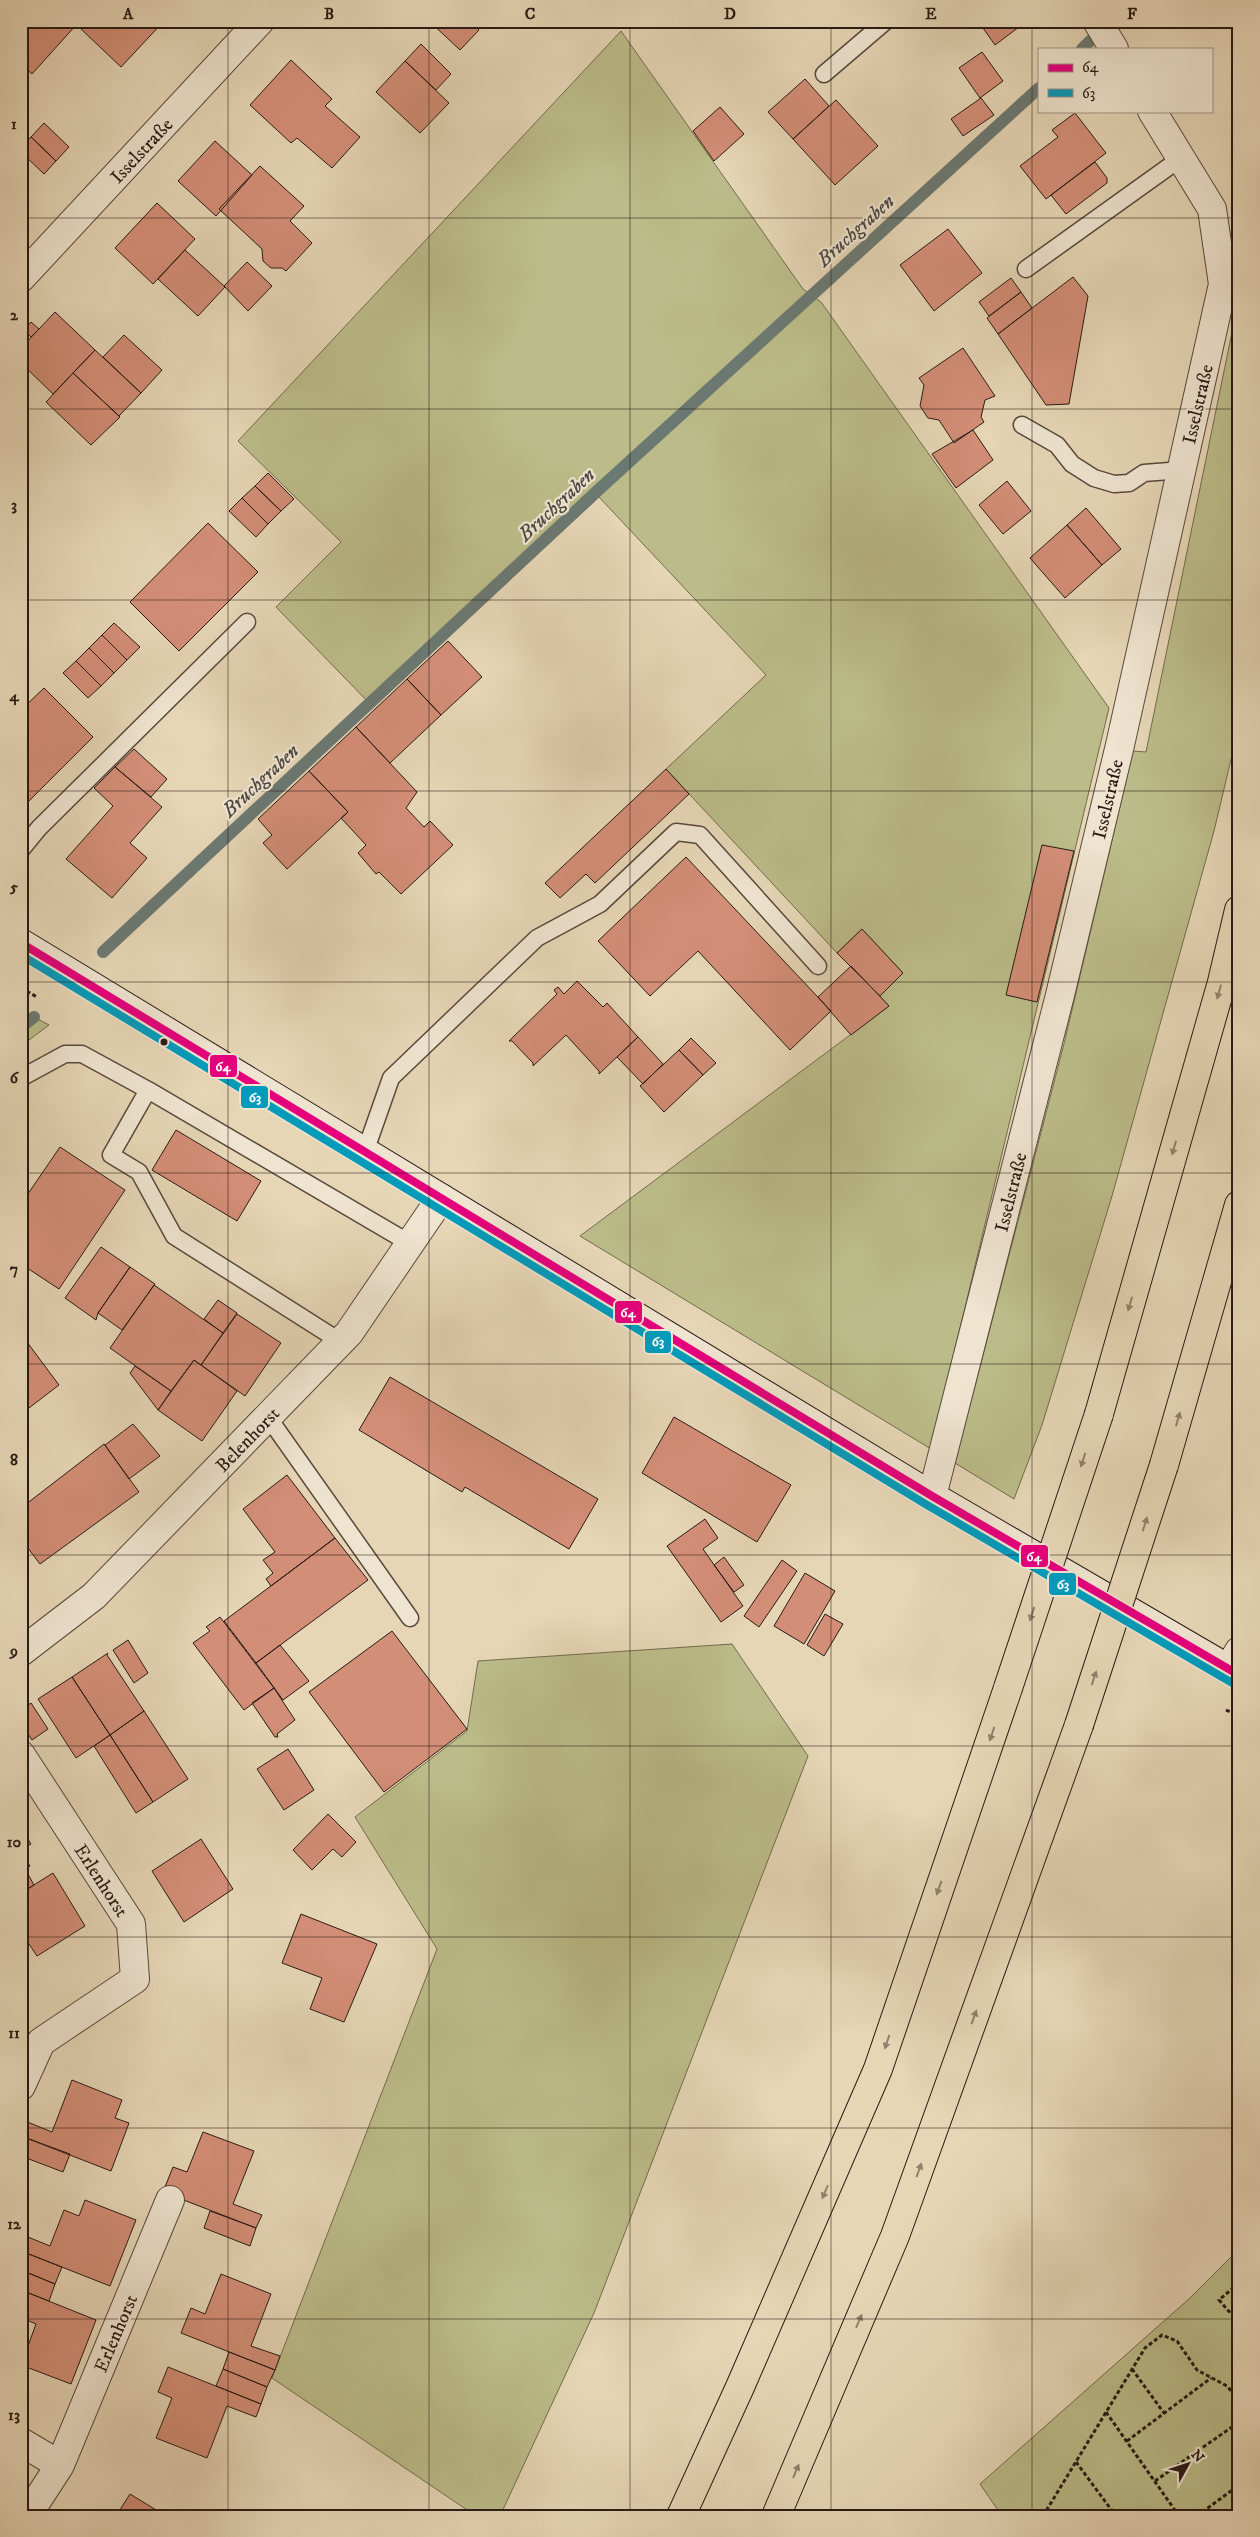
<svg xmlns="http://www.w3.org/2000/svg" width="1260" height="2537" font-family="'IM FELL DW Pica',serif">
<rect width="100%" height="100%" fill="#e6d6b6"/>
<filter id="stains"><feTurbulence type="fractalNoise" baseFrequency=".004" numOctaves="4"/><feColorMatrix values="0 0 0 0 .2 0 0 0 0 .09 0 0 0 0 .02 0 0 0 .5 -.17"/></filter>
<radialGradient id="worn" r=".72"><stop offset=".6" stop-color="#630" stop-opacity="0"/><stop offset="1" stop-color="#630" stop-opacity=".3"/></radialGradient>
<!-- green -->
<path fill="#bbbc89" stroke="#726b4e" d="M621 31 803 289 821 302 1109 708 931 1449 580 1236 889 1006 880 996 903 973 862 929 837 953 666 769 766 675 599 497 373 707 276 607 341 542 238 441Z
M1239 298V726L1214 831 1112 1196 1042 1425 1014 1499 955 1463 1064 1044 1133 751 1146 752Z
M21 1010 49 1025 21 1046Z
M732 1644 808 1756 594 2313 500 2516H476L272 2378 437 1949 355 1817 467 1731 478 1661Z
M1239 2249V2516H1002L980 2484 1190 2298Z"/>
<g fill="none" stroke-linecap="round" stroke-linejoin="round">
<!-- stream -->
<path stroke="#6b7973" stroke-width="12" d="M1082 49 1091 40
M103 952 595 493 1039 88
M21 1027 34 1017"/>
</g>
<!-- building -->
<path fill="#d38e77" stroke="#291a14" d="M22 21H88L81 29 77 24 32 74 21 64Z
M88 21H164L121 67 81 29Z
M396 21H406L401 27Z
M429 21H470L479 30 460 50Z
M978 21H1027L995 45Z
M421 44 451 74 436 90 405 61Z
M982 52 1003 81 980 98 959 68Z
M291 60 332 99 325 106 360 137 332 168 297 138 291 143 250 105Z
M405 61 449 103 420 133 376 92Z
M805 79 829 106 793 139 768 112Z
M981 98 994 115 963 136 951 119Z
M836 100 878 146 835 185 793 139Z
M720 107 744 134 714 161 693 131Z
M1075 113 1106 153 1046 199 1020 166 1058 137 1052 130Z
M44 123 69 147 56 161 31 137Z
M31 137 56 161 44 174 21 152V147Z
M215 141 252 175 216 216 178 181Z
M1095 162 1107 178V183L1066 214 1051 195Z
M260 166 304 206 290 221 312 243 286 271 282 268H271L263 261 262 249 219 209Z
M157 203 195 239 153 284 115 248Z
M948 229 982 273 934 311 900 265Z
M185 250 225 287 198 316 158 279Z
M247 262 272 286 248 311 224 286Z
M1073 277 1088 296 1069 404 1046 405 998 334Z
M1011 278 1021 292 989 316 979 302Z
M1021 292 1032 308 998 334 987 318Z
M55 312 95 350 53 394 21 363V348Z
M31 322 39 329 31 337 24 330Z
M124 335 162 370 141 393 103 357Z
M963 348 995 396 985 400 981 417 984 422 954 443 939 420 928 418 920 406 924 385 919 378Z
M95 350 141 393 119 416 73 373Z
M73 373 120 417 91 445 46 402Z
M973 430 993 460 956 488 932 454Z
M21 453 29 461 21 469Z
M268 473 294 499 281 511 255 486Z
M1007 481 1031 511 1003 534 979 505Z
M255 486 281 511 268 524 242 498Z
M242 498 268 524 256 537 229 511Z
M1086 508 1121 549 1102 565 1067 525Z
M208 523 258 572 179 651 130 602Z
M1067 525 1102 565 1065 598 1030 558Z
M114 623 140 647 127 660 102 635Z
M102 635 127 660 114 673 89 648Z
M448 641 482 677 441 715 407 679Z
M89 648 114 673 101 686 76 661Z
M76 661 101 686 88 698 63 673Z
M407 679 441 715 390 763 356 727Z
M44 688 93 737 21 809V710Z
M356 727 417 792 406 808 424 827 430 821 453 845 401 894 379 872 376 874 358 853 366 845 341 818 348 812 309 771Z
M134 749 167 779 151 797 115 767Z
M115 767 162 807 130 843 147 858 112 898 66 859 113 806 94 788Z
M666 769 689 794 595 883 586 874 560 898 545 883Z
M309 771 348 812 287 869 263 843 272 835 258 819Z
M1042 845 1074 851 1037 1002 1006 995Z
M686 857 831 1011 790 1050 698 951 650 996 598 941Z
M862 929 903 973 880 996 837 953Z
M851 966 889 1006 851 1035 818 997Z
M577 981 603 1007 607 1003 638 1037 599 1074V1071L566 1035 533 1066V1063L512 1041H509L557 994 554 990 558 987 564 994Z
M638 1037 663 1064 643 1084 617 1057Z
M691 1038 716 1063 703 1075 679 1050Z
M679 1050 703 1075 664 1112 640 1086Z
M176 1130 261 1181 237 1221 152 1170Z
M60 1147 125 1190 59 1289 21 1264V1204Z
M101 1247 130 1267 98 1313 96 1320 65 1298Z
M130 1267 155 1284 122 1330 98 1313Z
M154 1285 223 1333 201 1365 194 1360 171 1391 110 1348Z
M218 1300 237 1313 223 1333 204 1319Z
M237 1314 281 1343 245 1396 201 1365Z
M21 1334 59 1385 21 1414Z
M194 1360 237 1391 202 1441 158 1410Z
M135 1366 171 1391 158 1410 130 1373Z
M390 1377 598 1499 569 1549 465 1487 462 1492 359 1430Z
M674 1417 791 1485 757 1542 642 1473Z
M133 1424 160 1456 129 1479 105 1445Z
M104 1444 139 1492 40 1564 21 1539V1508Z
M287 1475 335 1538 271 1586 266 1579 273 1573 263 1560 275 1552 243 1509Z
M705 1519 718 1538 703 1549 743 1606 721 1622 667 1546Z
M335 1538 368 1580 256 1663 224 1621Z
M724 1557 744 1585 734 1592 714 1565Z
M782 1560 797 1571 759 1627 744 1616Z
M805 1573 835 1591 804 1644 774 1626Z
M825 1614 843 1624 824 1656 807 1645Z
M220 1617 274 1688 244 1710 193 1643 210 1631 206 1627Z
M392 1631 467 1729 384 1792 309 1692Z
M128 1640 148 1673 134 1683 113 1650Z
M280 1645 309 1681 283 1700 256 1663Z
M108 1653 107 1655 144 1711 110 1735 72 1677Z
M72 1677 110 1735 76 1758 38 1699Z
M274 1688 295 1720 277 1734 278 1737H275L252 1703Z
M31 1703 48 1729 32 1740 21 1723V1710Z
M144 1711 188 1779 153 1802 110 1735Z
M110 1735 153 1802 136 1813 94 1746Z
M288 1749 314 1790 284 1810 257 1769Z
M328 1814 356 1842 342 1857 333 1849 312 1870 293 1850Z
M21 1828 31 1844 21 1850Z
M201 1839 233 1889 184 1922 152 1871Z
M21 1852 30 1866 21 1871Z
M25 1869 34 1885 21 1893V1871Z
M53 1873 85 1926 37 1956 21 1932V1893Z
M301 1914 377 1944 344 2022 310 2009 322 1978 282 1963Z
M72 2080 122 2100 115 2118 129 2123 111 2171 21 2136 25 2121 52 2132Z
M203 2132 254 2151 233 2204 262 2215 256 2228 163 2192 173 2167 187 2172Z
M21 2136 70 2154 63 2172 21 2156Z
M85 2200 136 2220 110 2286 21 2251 23 2235 50 2246 64 2210 79 2216Z
M210 2211 256 2228 250 2246 204 2228Z
M21 2251 62 2267 55 2284 21 2270Z
M21 2270 55 2284 49 2301 21 2290Z
M221 2274 271 2294 251 2346 280 2356 275 2370 181 2333 191 2308 205 2314Z
M21 2290 96 2320 71 2384 21 2365 36 2324 22 2318 26 2308 21 2306Z
M229 2352 275 2370 267 2387 223 2369Z
M168 2367 261 2404 256 2417 227 2406 207 2458 156 2438 172 2398 158 2392Z
M223 2369 267 2387 261 2404 216 2386Z
M130 2494 166 2516H116Z"/>
<g fill="none" stroke-linecap="round" stroke-linejoin="round">
<defs>
<path id="lane" d="M824 74 886 21
M1026 269 1181 158
M1022 425 1057 445 1072 464 1094 478 1114 484 1129 483 1144 473 1182 470
M21 850 39 828 247 622
M21 1078 65 1054H82L148 1090 111 1155 139 1172 174 1236 341 1342
M148 1090 411 1244
M365 1152 391 1078 537 938 600 904 676 832 700 835 818 966
M268 1417 410 1618"/>
<path id="street" d="M1097 21 1114 49
M21 278 260 21
M932 1496 1060 995 1120 745 1223 284 1212 209 1152 111
M21 1652 94 1596 349 1333 441 1198
M1228 1669 1239 1651
M21 1755 131 1924 135 1979 41 2042 21 2086
M21 2442 60 2465 27 2516
M60 2465 170 2200"/>
<path id="secondary" d="M21 943 932 1496 1239 1675"/>
<path id="highway" d="M1099 1414 1222 982 1239 910
M1164 1465 1239 1205
M681 2516 740 2387 878 2069 1008 1688
M776 2516 895 2236 1079 1725"/>
</defs>
<!-- lane casing -->
<use href="#lane" stroke="#58493c" stroke-width="19"/>
<!-- street casing -->
<use href="#street" stroke="#58493c" stroke-width="30"/>
<!-- secondary casing -->
<use href="#secondary" stroke="#291a14" stroke-width="30"/>
<!-- highway casing -->
<use href="#highway" stroke="#291a14" stroke-width="30"/>
<!-- path -->
<path stroke="#291a14" stroke-width="3" stroke-dasharray="4 2.5" stroke-linecap="butt" d="M21 988 37 997
M1226 1710 1239 1716
M1239 2283 1219 2300 1239 2323
M1132 2369 1164 2413
M1106 2412 1179 2516
M1127 2441 1211 2378
M1076 2462 1116 2516
M1155 2481 1239 2422
M1043 2516 1145 2348 1162 2335 1177 2341 1197 2370 1227 2386 1239 2400
M1197 2516 1239 2485"/>
<!-- lane -->
<use href="#lane" stroke="#efe4d0" stroke-width="16"/>
<!-- street -->
<use href="#street" stroke="#efe4d0" stroke-width="28"/>
<!-- secondary -->
<use href="#secondary" stroke="#efe4d0" stroke-width="28"/>
<!-- highway -->
<use href="#highway" stroke="#e6d6b6" stroke-width="28"/>
<defs>
<path id="highway-bridge" d="M1008 1688 1099 1414
M1079 1725 1164 1465"/>
</defs>
<!-- highway-bridge casing -->
<use href="#highway-bridge" stroke="#291a14" stroke-width="30" stroke-linecap="butt"/>
<!-- highway-bridge -->
<use href="#highway-bridge" stroke="#e6d6b6" stroke-width="28"/>
<defs>
<path id="bus-1" d="M21 943 932 1496 1239 1675"/>
<path id="bus-2" d="M21 955 927 1505 1234 1684"/>
</defs>
<!-- bus-1 casing -->
<use href="#bus-1" stroke="#efe4d0" stroke-width="11"/>
<!-- bus-2 casing -->
<use href="#bus-2" stroke="#efe4d0" stroke-width="11"/>
<!-- bus-1 -->
<use href="#bus-1" stroke="#e5007d" stroke-width="8"/>
<!-- bus-2 -->
<use href="#bus-2" stroke="#049bbb" stroke-width="8"/>
</g>
<!-- one-way arrows -->
<defs><path id="oneway-solid" d="M-6-.8H1V-3.2L6.5 0L1 3.2V.8H-6Z" transform="scale(1.25)"/></defs>
<g fill="#91816d">
<use href="#oneway-solid" transform="translate(1219 992) rotate(106)"/>
<use href="#oneway-solid" transform="translate(1174 1148) rotate(106)"/>
<use href="#oneway-solid" transform="translate(1130 1304) rotate(106)"/>
<use href="#oneway-solid" transform="translate(1178 1419) rotate(-74)"/>
<use href="#oneway-solid" transform="translate(1083 1460) rotate(108)"/>
<use href="#oneway-solid" transform="translate(1145 1524) rotate(-72)"/>
<use href="#oneway-solid" transform="translate(1032 1614) rotate(108)"/>
<use href="#oneway-solid" transform="translate(1094 1678) rotate(-72)"/>
<use href="#oneway-solid" transform="translate(992 1734) rotate(109)"/>
<use href="#oneway-solid" transform="translate(939 1888) rotate(109)"/>
<use href="#oneway-solid" transform="translate(974 2017) rotate(-70)"/>
<use href="#oneway-solid" transform="translate(887 2042) rotate(109)"/>
<use href="#oneway-solid" transform="translate(919 2170) rotate(-70)"/>
<use href="#oneway-solid" transform="translate(825 2192) rotate(113)"/>
<use href="#oneway-solid" transform="translate(859 2321) rotate(-67)"/>
<use href="#oneway-solid" transform="translate(796 2471) rotate(-67)"/>
</g>
<!-- grid -->
<path fill="none" stroke="#291a14" stroke-width="1" stroke-opacity="0.55" d="M228 21V2516M429 21V2516M630 21V2516M831 21V2516M1032 21V2516M21 218H1239M21 409H1239M21 600H1239M21 791H1239M21 982H1239M21 1173H1239M21 1364H1239M21 1555H1239M21 1746H1239M21 1937H1239M21 2128H1239M21 2319H1239"/>
<!-- markers -->
<circle fill="#291a14" stroke="#efe4d0" stroke-width="2" cx="164" cy="1042" r="4.5"/>
<g text-anchor="middle" stroke-width="4.5" stroke-linejoin="round" paint-order="stroke">
<!-- street labels -->
<g font-size="19" fill="#291a14" stroke="#efe4d0">
<text transform="translate(141 150) rotate(-47)" y="7">Isselstraße</text>
<text transform="translate(1197 404) rotate(-77)" y="7">Isselstraße</text>
<text transform="translate(1107 799) rotate(-77)" y="7">Isselstraße</text>
<text transform="translate(1010 1192) rotate(-76)" y="7">Isselstraße</text>
<text transform="translate(247 1439) rotate(-46)" y="7">Belenhorst</text>
<text transform="translate(102 1880) rotate(57)" y="7">Erlenhorst</text>
<text transform="translate(115 2333) rotate(-67)" y="7">Erlenhorst</text>
</g>
<!-- water labels -->
<g font-size="20" font-style="italic" fill="#4a4944" stroke="#efe4d0">
<text transform="translate(855 230) rotate(-42)" y="7">Bruchgraben</text>
<text transform="translate(556 504) rotate(-43)" y="7">Bruchgraben</text>
<text transform="translate(260 780) rotate(-43)" y="7">Bruchgraben</text>
</g>
</g>
<g stroke="#efe4d0" stroke-width="2">
<rect x="209" y="1054" width="29" height="24" rx="5" fill="#e5007d"/>
<rect x="240" y="1085" width="29" height="24" rx="5" fill="#049bbb"/>
<rect x="614" y="1300" width="29" height="24" rx="5" fill="#e5007d"/>
<rect x="644" y="1330" width="28" height="24" rx="5" fill="#049bbb"/>
<rect x="1020" y="1544" width="29" height="24" rx="5" fill="#e5007d"/>
<rect x="1048" y="1572" width="29" height="24" rx="5" fill="#049bbb"/>
</g>
<g font-size="14" text-anchor="middle" font-weight="bold" fill="#fff">
<text x="223" y="1071">64</text>
<text x="255" y="1102">63</text>
<text x="628" y="1317">64</text>
<text x="658" y="1346">63</text>
<text x="1034" y="1561">64</text>
<text x="1063" y="1589">63</text>
</g>
<!-- margin -->
<rect width="1260" height="2537" fill="none" stroke="#e6d6b6" stroke-width="55"/>
<!-- legend -->
<rect x="1038" y="48" width="175" height="65" fill="#efe4d0" stroke="#a09385"/>
<rect x="1048" y="64" width="25" height="8" fill="#e5007d" stroke="#a09385"/>
<text x="1082" y="72" font-size="15" fill="#291a14">64</text>
<rect x="1048" y="89" width="25" height="8" fill="#049bbb" stroke="#a09385"/>
<text x="1082" y="98" font-size="15" fill="#291a14">63</text>
<!-- north arrow -->
<g transform="translate(1188 2464) rotate(50)" stroke="#efe4d0" stroke-width="4" paint-order="stroke">
<path d="M0-4L9 19L0 12L-9 19Z" fill="#291a14"/>
<text y="-8" font-size="14" font-weight="bold" text-anchor="middle" fill="#291a14">N</text>
</g>
<rect x="28" y="28" width="1204" height="2482" fill="none" stroke="#291a14" stroke-width="2"/>
<g font-size="16" text-anchor="middle" font-weight="bold" fill="#291a14">
<text x="128" y="19">A</text>
<text x="329" y="19">B</text>
<text x="530" y="19">C</text>
<text x="730" y="19">D</text>
<text x="931" y="19">E</text>
<text x="1132" y="19">F</text>
<text x="14" y="129">1</text>
<text x="14" y="320">2</text>
<text x="14" y="510">3</text>
<text x="14" y="701">4</text>
<text x="14" y="892">5</text>
<text x="14" y="1083">6</text>
<text x="14" y="1274">7</text>
<text x="14" y="1465">8</text>
<text x="14" y="1656">9</text>
<text x="14" y="1847">10</text>
<text x="14" y="2038">11</text>
<text x="14" y="2229">12</text>
<text x="14" y="2420">13</text>
</g>
<rect width="100%" height="100%" filter="url(#stains)"/>
<rect width="100%" height="100%" fill="url(#worn)"/>
</svg>
